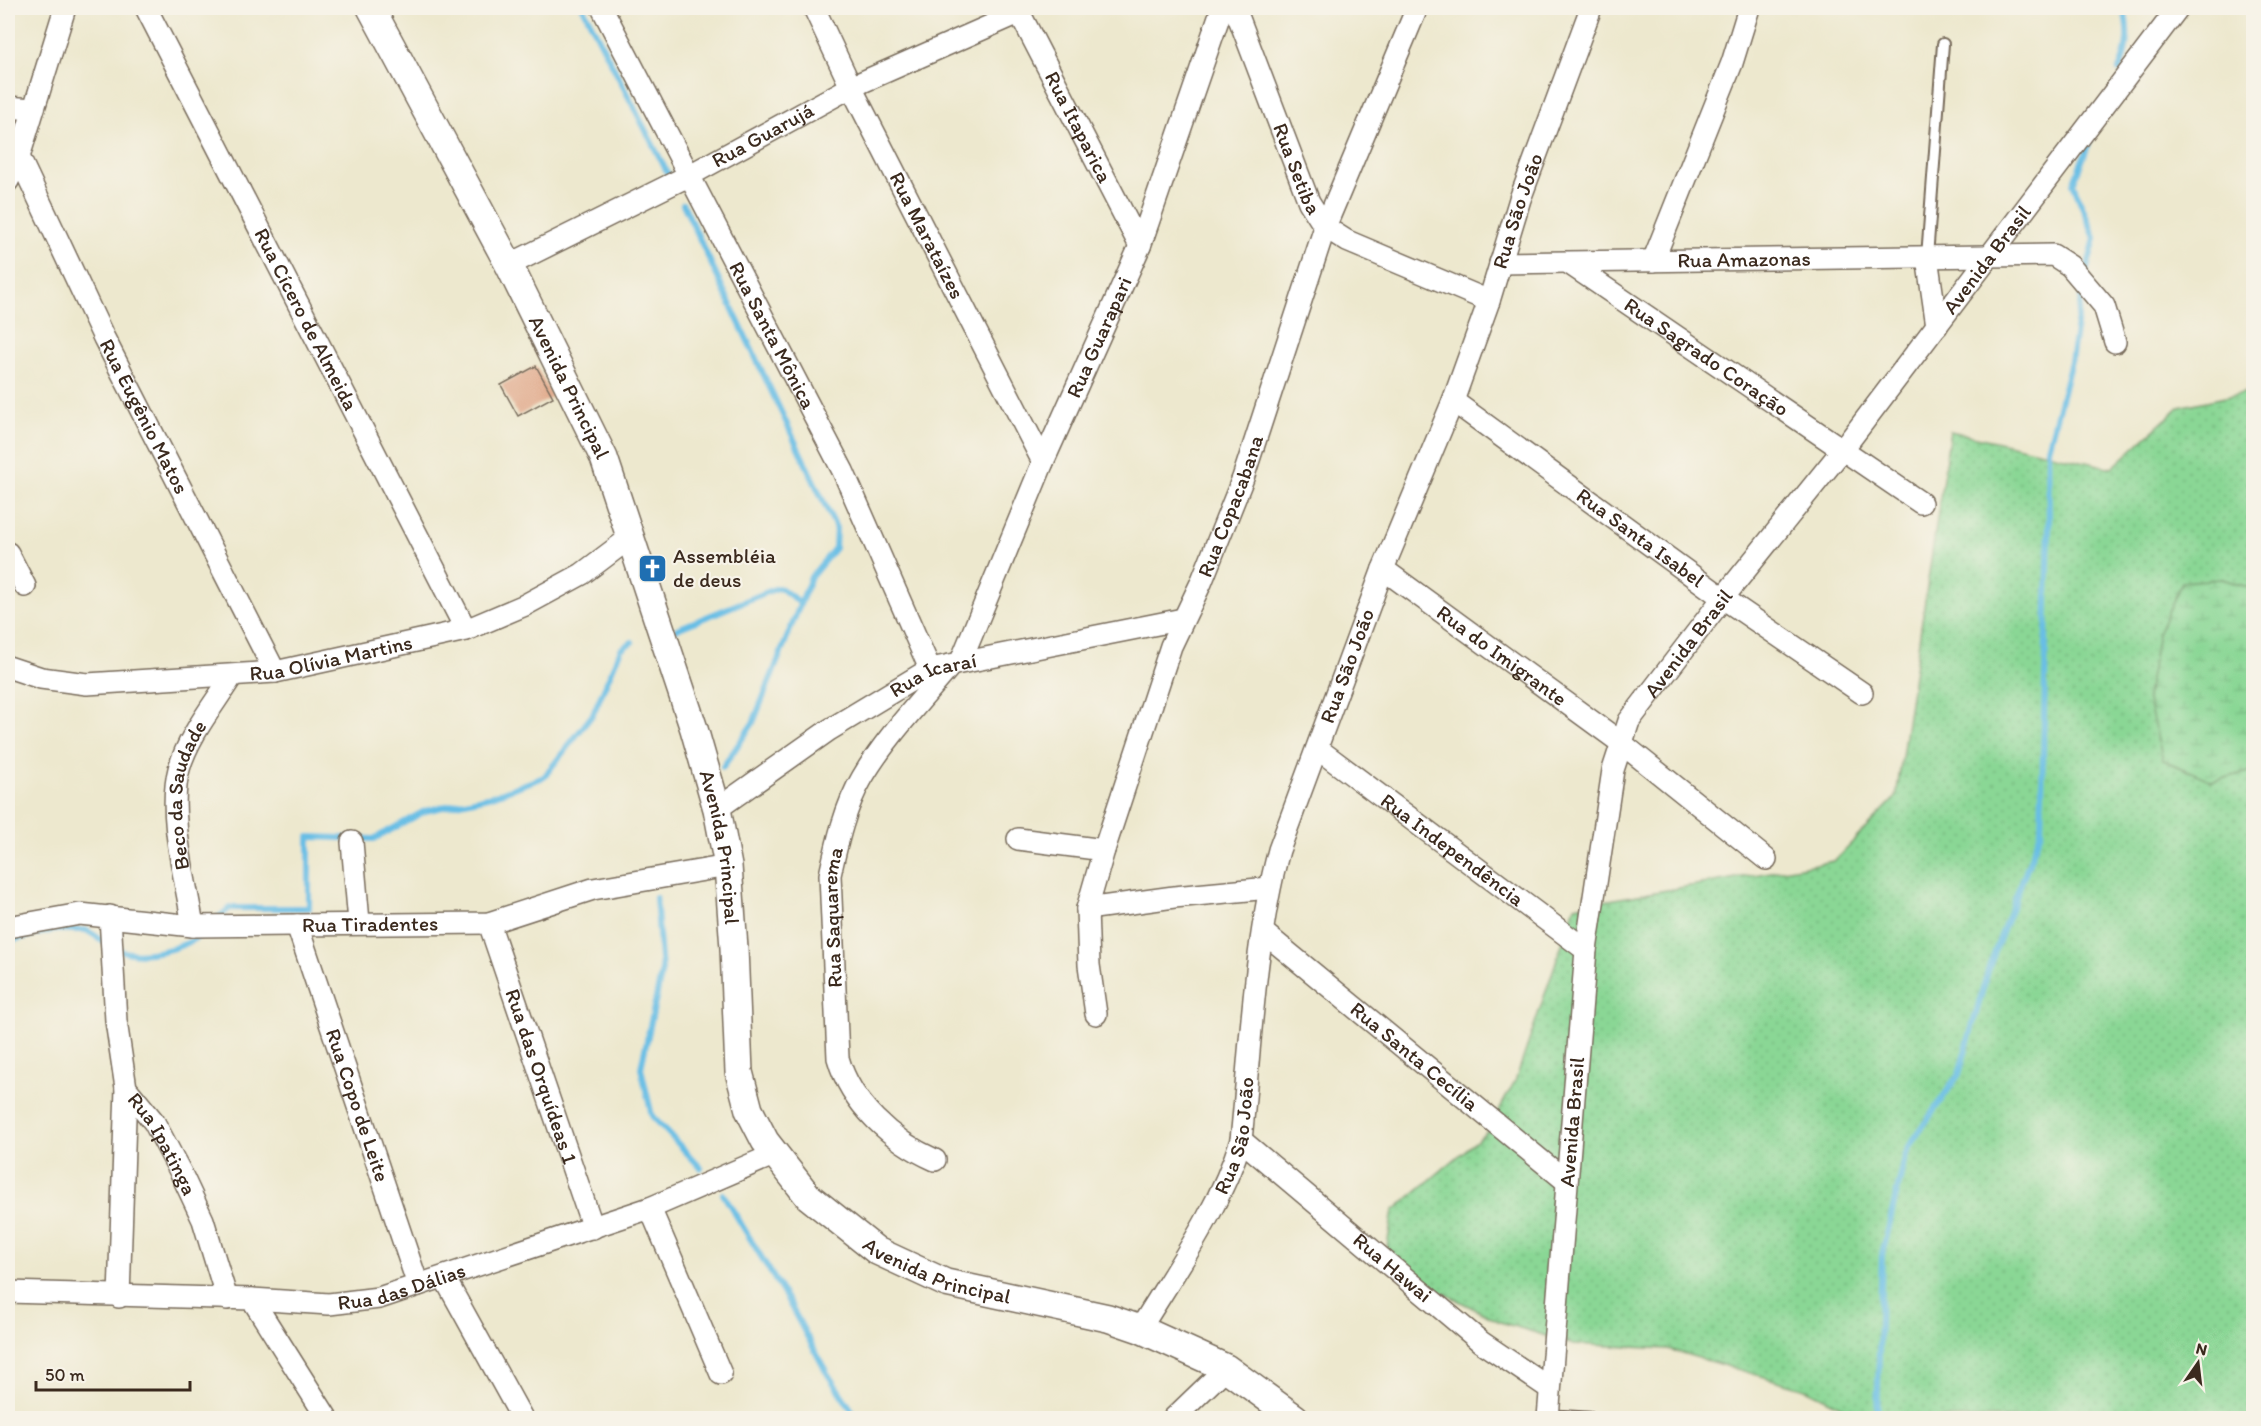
<svg xmlns="http://www.w3.org/2000/svg" width="2261" height="1426" font-family="Itim,sans-serif">
<defs>
<pattern id="grass-dots" width="8" height="8" patternUnits="userSpaceOnUse" patternTransform="scale(1.5)"><rect width="8" height="8" fill="#8ad795"/><path d="M2 2h.1M6 6h.1" fill="none" stroke="#78b980" stroke-width="1.8" stroke-linecap="round"/></pattern>
<pattern id="wetland-marsh" width="20" height="14" patternUnits="userSpaceOnUse" patternTransform="scale(1.5)"><rect width="20" height="14" fill="#8ad795"/><path d="M1 5h8M5 5V1M11 12h8M15 12V8" fill="none" stroke="#78b980"/></pattern>
</defs>
<rect width="100%" height="100%" fill="#f7f3e8"/>
<filter id="ink" filterUnits="userSpaceOnUse"><feTurbulence type="fractalNoise" baseFrequency=".0167" numOctaves="2"/><feDisplacementMap in="SourceGraphic" scale="12" xChannelSelector="R" yChannelSelector="G"/><feConvolveMatrix kernelMatrix="1 2 1 2 8 2 1 2 1" color-interpolation-filters="sRGB"/></filter>
<filter id="wash" filterUnits="userSpaceOnUse"><feTurbulence type="fractalNoise" baseFrequency=".008" numOctaves="4" result="noise"/><feDisplacementMap in="SourceGraphic" scale="24" xChannelSelector="R" yChannelSelector="G"/><feGaussianBlur stdDeviation="1.35" result="paint"/><feColorMatrix in="noise" values="0 0 0 0 0 0 0 0 0 0 0 0 0 0 0 0 0 1.4 0 .05"/><feComposite in="paint" operator="in"/></filter>
<g filter="url(#wash)">
<rect width="100%" height="100%" fill="#ede8ce"/>
<!-- grass -->
<path fill="url(#grass-dots)" stroke="#62805a" stroke-width="1.5" d="M2253 391V589L2222 579 2212 781 2253 771V1418H1864L1808 1390 1668 1349 1573 1344 1500 1322 1424 1283 1386 1252 1393 1211 1487 1132 1516 1079 1575 906 1834 861 1896 797 1950 431 2112 468 2179 407Z"/>
<!-- wetland -->
<path fill="url(#wetland-marsh)" stroke="#62805a" stroke-width="1.5" d="M2222 579 2253 589V771L2212 781 2163 760 2147 697 2158 634 2182 582Z"/>
<g fill="none" stroke-linecap="round" stroke-linejoin="round">
<!-- stream -->
<path stroke="#68bee5" stroke-width="6" d="M583 8 669 176
M2119 70C2129 47 2129 32 2124 8
M683 204 836 528 835 548 811 577 753 723 723 767
M2085 277 2095 238 2073 184 2091 138
M677 629 777 588 782 589 800 603
M656 898 662 970 641 1068 652 1116 701 1168
M215 920 230 908H309V837L374 839 425 811 492 796 544 777 593 714 621 649 632 642
M8 941 53 930H86L107 943
M116 948C137 961 187 949 204 932
M723 1194 788 1301 827 1373 857 1418
M1877 1418 1882 1256 1905 1157 1910 1145 1959 1074 1989 967 2041 831 2049 527 2048 449 2071 361 2083 287"/>
</g>
<g id="blocks">
<!-- building -->
<path fill="#e2ae91" d="M536 366 553 397 518 416 501 385Z"/>
</g>
</g>
<g filter="url(#ink)">
<use href="#blocks" fill-opacity="0" stroke="#796c5c" stroke-width="1.5"/>
<g fill="none" stroke-linecap="round" stroke-linejoin="round">
<defs>
<path id="service" d="M1927 257 1943 44
M1548 1415 1593 1418"/>
<g id="minor">
<path id="s1" d="M146 8 466 630"/>
<path id="s2" d="M602 8 843 471 930 669"/>
<path id="s3" d="M814 8 851 87 1043 462"/>
<path id="s4" d="M1017 8 1140 246"/>
<path id="s5" d="M1235 8 1309 202 1325 227 1347 241 1489 301"/>
<path d="M8 107 32 109"/>
<path id="s6" d="M19 157 104 338 275 672"/>
<path d="M8 181 19 157 65 8"/>
<path d="M1927 257 1937 326"/>
<path d="M1653 261 1732 63 1749 8"/>
<path id="s7" d="M1500 263 2053 255 2070 266 2104 306 2115 342"/>
<path id="s8" d="M1570 264 1921 503"/>
<path id="s9" d="M509 265 690 175 851 87 1019 13"/>
<path id="s10" d="M1453 401 1723 598 1862 693"/>
<path d="M8 553 25 586"/>
<path id="s11" d="M1383 569 1620 742 1766 859"/>
<path id="s12" d="M961 661 1043 462 1140 246 1222 8"/>
<path id="s13" d="M8 667 41 678 87 684 275 672 466 630 525 605 582 574 631 537"/>
<path id="s14" d="M1318 749 1586 950"/>
<path id="s15" d="M717 809 829 730 930 669 1183 619"/>
<path d="M1018 839 1104 850"/>
<path d="M352 842 359 922"/>
<path d="M1087 909 1174 897 1269 888"/>
<path id="s16" d="M110 916 116 1021 126 1088 154 1122 181 1173 203 1220 227 1299"/>
<path id="s17" d="M489 923 593 1228"/>
<path id="s18" d="M297 925 418 1285"/>
<path id="s19" d="M193 926C186 880 167 814 179 769 188 736 214 705 232 676"/>
<path id="s20" d="M8 927 80 914 193 926 489 923 593 889 728 866"/>
<path id="s21" d="M1263 932 1566 1181"/>
<path id="s22" d="M1096 1014 1089 965 1087 909 1104 850 1171 646 1201 583 1243 478 1325 227 1417 8"/>
<path id="s23" d="M1241 1140 1481 1342 1549 1388"/>
<path id="s24" d="M935 1160C892 1141 851 1104 838 1058L830 875C837 843 845 807 862 778 886 737 921 701 951 665"/>
<path d="M650 1208 721 1374"/>
<path d="M444 1277 522 1418"/>
<path id="s25" d="M8 1292 252 1299 329 1304 379 1298 650 1208 773 1155"/>
<path d="M119 1297 126 1088"/>
<path d="M252 1299 327 1418"/>
<path id="s26" d="M1140 1329C1177 1268 1220 1208 1241 1140 1251 1044 1254 944 1279 850L1383 569 1453 401 1489 301 1520 199 1591 8"/>
<path d="M1174 1418 1226 1368"/>
<path id="s27" d="M1548 1418 1586 950 1613 770 1629 721 1723 598 1843 449 2178 8"/>
</g>
<g id="tertiary">
<path id="s28" d="M371 8 509 265 604 458 694 729 717 809 728 866 734 948 739 1072 749 1110 765 1141 808 1196 877 1251 946 1283 1108 1318 1140 1329 1226 1368 1295 1418"/>
</g>
</defs>
<!-- service casing -->
<use href="#service" stroke="#796c5c" stroke-width="14"/>
<!-- minor casing -->
<use href="#minor" stroke="#796c5c" stroke-width="24"/>
<!-- tertiary casing -->
<use href="#tertiary" stroke="#796c5c" stroke-width="30"/>
<!-- service -->
<use href="#service" stroke="#fff" stroke-width="10"/>
<!-- minor -->
<use href="#minor" stroke="#fff" stroke-width="21"/>
<!-- tertiary -->
<use href="#tertiary" stroke="#fff" stroke-width="27"/>
</g>
</g>
<!-- icons -->
<defs>
<symbol id="church-square" viewBox="-11 -11 22 22"><rect x="-9" y="-9" width="18" height="18" rx="4" fill="#1f6fb2" stroke="#f7f3e8"/><path d="M-1.2-6h2.4v3.5h3.3v2.4h-3.3V6h-2.4V-.1h-3.3v-2.4h3.3Z" fill="#fff"/></symbol>
</defs>
<g fill-rule="evenodd">
<use href="#church-square" x="636" y="552" width="33" height="33"/>
</g>
<g text-anchor="middle" stroke-width="4.5" stroke-linejoin="round" paint-order="stroke">
<!-- street labels -->
<g font-size="21" fill="#3b2a1e" stroke="#f7f3e8">
<text dy="7" stroke="none"><textPath href="#s4" startOffset="134">Rua Itaparica</textPath></text>
<text dy="7" stroke="none"><textPath href="#s9" startOffset="285">Rua Guarujá</textPath></text>
<text dy="7" stroke="none"><textPath href="#s5" startOffset="172">Rua Setiba</textPath></text>
<text dy="7" stroke="none"><textPath href="#s26" startOffset="1190">Rua São João</textPath></text>
<text dy="7" stroke="none"><textPath href="#s3" startOffset="254">Rua Marataízes</textPath></text>
<text dy="7" stroke="none"><textPath href="#s7" startOffset="244">Rua Amazonas</textPath></text>
<text dy="7" stroke="none"><textPath href="#s27" startOffset="1287">Avenida Brasil</textPath></text>
<text dy="7" stroke="none"><textPath href="#s1" startOffset="350">Rua Cícero de Almeida</textPath></text>
<text dy="7" stroke="none"><textPath href="#s2" startOffset="369">Rua Santa Mônica</textPath></text>
<text dy="7" stroke="none"><textPath href="#s12" startOffset="352">Rua Guarapari</textPath></text>
<text dy="7" stroke="none"><textPath href="#s8" startOffset="165">Rua Sagrado Coração</textPath></text>
<text dy="7" stroke="none"><textPath href="#s28" startOffset="428">Avenida Principal</textPath></text>
<text dy="7" stroke="none"><textPath href="#s6" startOffset="288">Rua Eugênio Matos</textPath></text>
<text dy="7" stroke="none"><textPath href="#s22" startOffset="534">Rua Copacabana</textPath></text>
<text dy="7" stroke="none"><textPath href="#s10" startOffset="232">Rua Santa Isabel</textPath></text>
<text dy="7" stroke="none"><textPath href="#s27" startOffset="801">Avenida Brasil</textPath></text>
<text dy="7" stroke="none"><textPath href="#s11" startOffset="147">Rua do Imigrante</textPath></text>
<text dy="7" stroke="none"><textPath href="#s13" startOffset="327">Rua Olívia Martins</textPath></text>
<text dy="7" stroke="none"><textPath href="#s26" startOffset="704">Rua São João</textPath></text>
<text dy="7" stroke="none"><textPath href="#s15" startOffset="256">Rua Icaraí</textPath></text>
<text dy="7" stroke="none"><textPath href="#s19" startOffset="134">Beco da Saudade</textPath></text>
<text dy="7" stroke="none"><textPath href="#s28" startOffset="914">Avenida Principal</textPath></text>
<text dy="7" stroke="none"><textPath href="#s14" startOffset="168">Rua Independência</textPath></text>
<text dy="7" stroke="none"><textPath href="#s24" startOffset="286">Rua Saquarema</textPath></text>
<text dy="7" stroke="none"><textPath href="#s20" startOffset="364">Rua Tiradentes</textPath></text>
<text dy="7" stroke="none"><textPath href="#s21" startOffset="196">Rua Santa Cecília</textPath></text>
<text dy="7" stroke="none"><textPath href="#s17" startOffset="162">Rua das Orquídeas 1</textPath></text>
<text dy="7" stroke="none"><textPath href="#s18" startOffset="190">Rua Copo de Leite</textPath></text>
<text dy="7" stroke="none"><textPath href="#s27" startOffset="297">Avenida Brasil</textPath></text>
<text dy="7" stroke="none"><textPath href="#s26" startOffset="218">Rua São João</textPath></text>
<text dy="7" stroke="none"><textPath href="#s16" startOffset="240">Rua Ipatinga</textPath></text>
<text dy="7" stroke="none"><textPath href="#s28" startOffset="1436">Avenida Principal</textPath></text>
<text dy="7" stroke="none"><textPath href="#s23" startOffset="198">Rua Hawai</textPath></text>
<text dy="7" stroke="none"><textPath href="#s25" startOffset="396">Rua das Dálias</textPath></text>
</g>
<!-- poi labels -->
<g font-size="21" fill="#3b2a1e" stroke="#f7f3e8" text-anchor="start">
<text x="673" y="563">Assembléia<tspan x="673" dy="24">de deus</tspan></text>
</g>
</g>
<!-- margin -->
<rect width="2261" height="1426" fill="none" stroke="#f7f3e8" stroke-width="30"/>
<!-- north arrow -->
<g transform="translate(2198 1363) rotate(14)" stroke="#f7f3e8" stroke-width="4.5" paint-order="stroke">
<path d="M0-4.5L10 22L0 15L-10 22Z" fill="#3b2a1e"/>
<text y="-9" font-size="16" font-weight="bold" text-anchor="middle" fill="#3b2a1e">N</text>
</g>
<!-- scale -->
<path d="M36 1381v9h154v-9" fill="none" stroke="#3b2a1e" stroke-width="3"/>
<text x="45" y="1381" font-size="18" fill="#3b2a1e" stroke="#f7f3e8" stroke-width="4.5" paint-order="stroke">50 m</text>
</svg>
